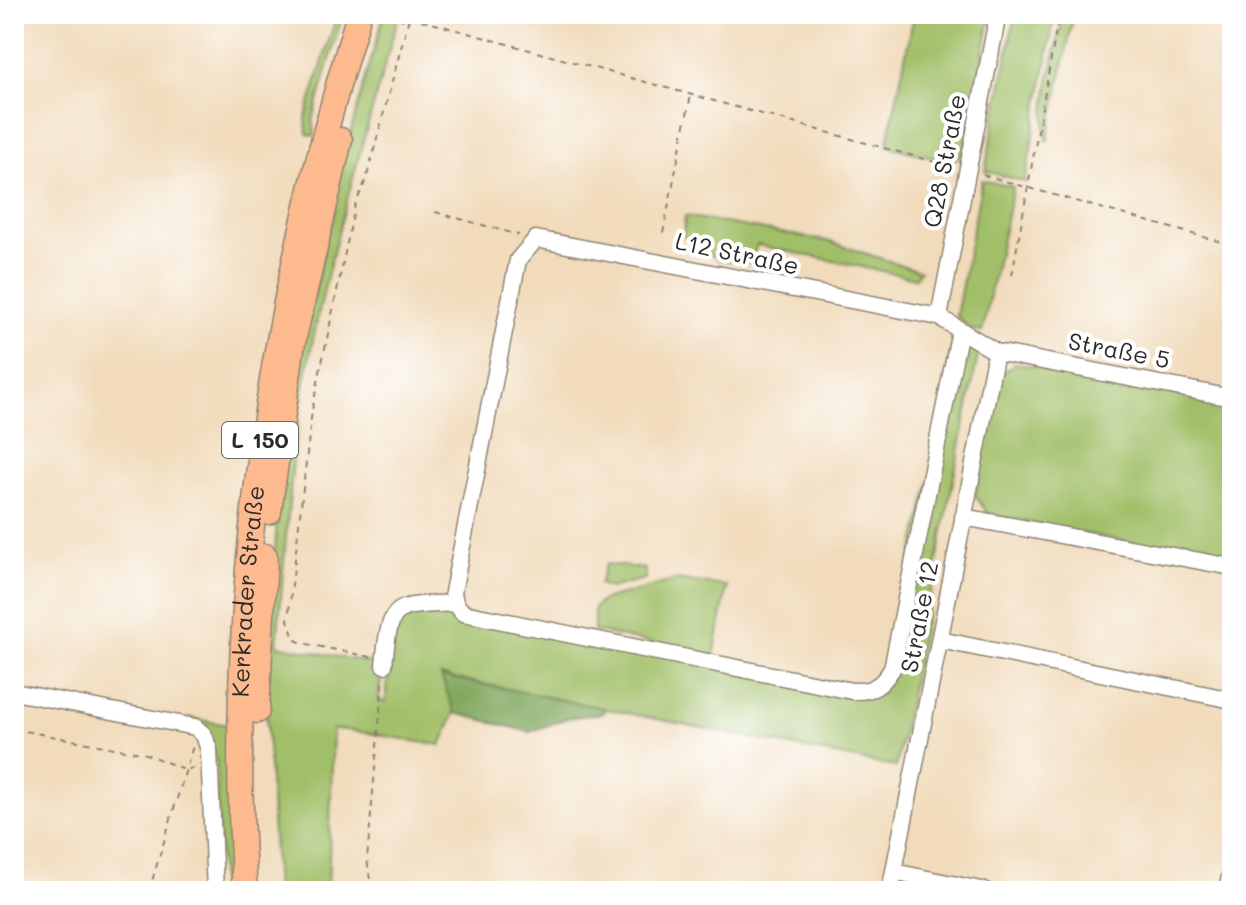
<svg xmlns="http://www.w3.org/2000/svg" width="1246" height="905" font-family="Mali,sans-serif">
<rect width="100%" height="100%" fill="#fff"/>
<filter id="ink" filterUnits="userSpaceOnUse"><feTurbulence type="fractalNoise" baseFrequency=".0125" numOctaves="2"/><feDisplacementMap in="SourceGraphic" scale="16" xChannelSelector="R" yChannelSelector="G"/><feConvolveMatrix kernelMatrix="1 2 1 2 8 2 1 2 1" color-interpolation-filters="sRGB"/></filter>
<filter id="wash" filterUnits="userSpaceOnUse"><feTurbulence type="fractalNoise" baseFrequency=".006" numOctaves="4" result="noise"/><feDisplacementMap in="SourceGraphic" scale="32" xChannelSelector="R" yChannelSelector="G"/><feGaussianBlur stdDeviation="1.8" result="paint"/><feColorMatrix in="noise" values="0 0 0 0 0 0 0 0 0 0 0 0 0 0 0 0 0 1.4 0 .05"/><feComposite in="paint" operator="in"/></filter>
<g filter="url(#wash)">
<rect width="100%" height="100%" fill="#f1dbbb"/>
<!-- green -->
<path fill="#a1bf67" stroke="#667549" stroke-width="2" d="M337 14H343L313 119 315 136 307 134 306 117Z
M384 14H399C360 155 314 299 295 445 287 511 283 579 277 645L382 665 379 701 385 702 397 616 437 610 880 692 960 353 965 347 979 351 896 767 442 676 455 713 441 745C404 741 370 731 333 729L328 891H276L265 690 279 490 289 416 341 166Z
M914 14H991L965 152 952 162 887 146Z
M1015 14H1055L1025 182 985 171Z
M1064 14H1074L1047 143C1039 108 1056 50 1064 14Z
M982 180 1013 187 982 332 970 329 956 316Z
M685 216 827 241 920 271 915 278 757 245 750 263 719 260 683 236Z
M1015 363 1232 403V563L988 514 975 495 996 379Z
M606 564 645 569V579L609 588 599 584Z
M676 580 727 586 714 656 594 631V608L603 600Z
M190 718 228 725 234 891H221L216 758Z"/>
<!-- forest -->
<path fill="#80a65c" stroke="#566844" stroke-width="2" d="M441 676 604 708V713L567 718 530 732 455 713Z"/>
</g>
<g filter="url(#ink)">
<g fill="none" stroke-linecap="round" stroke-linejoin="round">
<defs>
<path id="minor" d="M939 317 998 14
M960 330 892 669C881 686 873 692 852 691L463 613 455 603 453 592 518 260 536 239 939 317 996 352 1232 398
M963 517 1232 567
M940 640 1232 700
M384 665C390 599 395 607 455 603
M14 692 195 727 204 735 209 750 215 891
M894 872 986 891
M890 891 996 352
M1227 891 1232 866"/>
<g id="highway">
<path d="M269 512 293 342 340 140"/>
<path d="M257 711 265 556"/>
<path id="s1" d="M245 891C224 593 272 298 359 14"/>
</g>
</defs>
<!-- minor casing -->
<use href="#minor" stroke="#8e8373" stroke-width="19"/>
<!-- highway casing -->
<use href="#highway" stroke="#8e8373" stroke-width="27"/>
<!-- path -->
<path stroke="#8e8373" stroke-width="2" stroke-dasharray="6 6" stroke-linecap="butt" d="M410 17 953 167
M398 18 408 21
M983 175 1232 245
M435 212 519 235
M663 233 691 95
M1012 275 1059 14
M371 657 302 643 294 639 288 620 312 410 355 205 366 180 410 14
M14 729 146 754 186 770 197 767
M149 891 193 746
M372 891 367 860 383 678"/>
<!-- minor -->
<use href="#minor" stroke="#fff" stroke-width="16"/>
<!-- highway -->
<use href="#highway" stroke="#fcba8e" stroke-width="24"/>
</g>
</g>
<g text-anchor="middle" stroke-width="8" stroke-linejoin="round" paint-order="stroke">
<!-- shield labels -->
<rect fill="#fff" stroke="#6b6b6b" stroke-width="2" x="222" y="422" width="76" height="36" rx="6"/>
<g font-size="22" font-weight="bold" fill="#2b2b2b">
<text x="260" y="448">L 150</text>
</g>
<!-- street labels -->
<g font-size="24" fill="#2b2b2b" stroke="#fff">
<text transform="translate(945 161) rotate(-79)" y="8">Q28 Straße</text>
<text transform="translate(737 254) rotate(12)" y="8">L12 Straße</text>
<text transform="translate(1119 351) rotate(11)" y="8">Straße 5</text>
<text dy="8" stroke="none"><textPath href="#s1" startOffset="300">Kerkrader Straße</textPath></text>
<text transform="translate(920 617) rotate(-79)" y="8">Straße 12</text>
</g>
</g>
<!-- margin -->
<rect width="1246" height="905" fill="none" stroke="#fff" stroke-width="48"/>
</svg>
